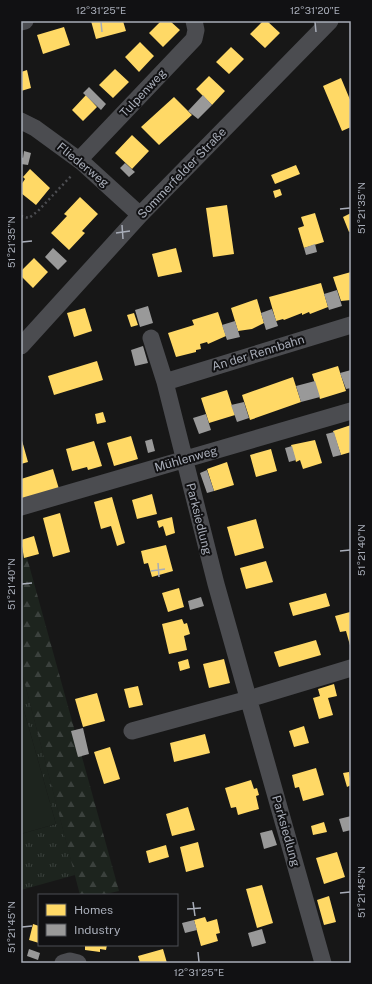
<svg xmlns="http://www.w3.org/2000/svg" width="372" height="984" font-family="'Public Sans',sans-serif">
<defs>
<pattern id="grass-tufts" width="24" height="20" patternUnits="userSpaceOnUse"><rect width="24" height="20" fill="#1d241e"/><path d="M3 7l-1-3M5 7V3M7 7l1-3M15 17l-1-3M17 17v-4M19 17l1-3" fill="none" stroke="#3b413d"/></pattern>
<pattern id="forest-firs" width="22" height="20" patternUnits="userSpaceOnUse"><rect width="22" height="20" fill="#1d241e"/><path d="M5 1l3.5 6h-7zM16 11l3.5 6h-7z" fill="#3b413d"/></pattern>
</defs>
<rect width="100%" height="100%" fill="#171717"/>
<!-- grass -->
<path fill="url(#grass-tufts)" d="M21 669 75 875 21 890V834L56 824 21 700Z"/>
<!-- forest -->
<path fill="url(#forest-firs)" d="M21 536 119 891 101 895H80L21 669Z"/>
<!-- garden -->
<path fill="#1d241e" d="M21 700 56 824 21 834Z"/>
<!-- homes -->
<path fill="#ffd966" d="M91 21H123L126 31 96 39Z
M161 21H170L180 30 163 47 149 33Z
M263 21H267L280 33 265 48 250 34Z
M64 27 70 45 43 54 37 35Z
M140 42 154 56 139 72 125 57Z
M231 47 244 59 229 74 216 62Z
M115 69 129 82 113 98 99 85Z
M27 70 31 88 21 91V72Z
M209 76 225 91 212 105 196 89Z
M341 78 351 102V127L342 131 323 86Z
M86 95 97 107 83 121 72 110Z
M174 97 192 115 159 145 141 127Z
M132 135 149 151 132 169 115 153Z
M296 165 300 174 275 184 271 175Z
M30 169 50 188 36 205 21 193V185L25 179 23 177Z
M280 189 282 195 275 198 273 191Z
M80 197 98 214 82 231 85 233 69 250 51 233 67 216 64 214Z
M227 205 234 254 213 257 206 208Z
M315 213 324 242 304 248 298 228 304 226 301 217Z
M351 213V231L349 232 343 217Z
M176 248 182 272 158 277 152 254Z
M34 258 48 272 33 288 21 276V271Z
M351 272V300L341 301 333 277Z
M321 283 328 307 310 314 309 312 302 315V313L284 320 283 319 276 321 269 297Z
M257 299 264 323 252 329 238 331 231 308Z
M85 308 92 331 74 337 67 313Z
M218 312 226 336 208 344 207 342 200 344 201 349 196 350V352L176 357 168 333 194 325 192 320Z
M134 313 138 325 131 327 127 315Z
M97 361 103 380 54 395 48 376Z
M338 366 346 391 320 399 312 374Z
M293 377 301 402 250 420 242 395Z
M227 390 235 415 209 423 201 398Z
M103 412 106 422 97 424 95 414Z
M351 425V452L341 455 333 431Z
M131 436 138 459 114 466 107 443Z
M21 437 28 462 21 464Z
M315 440 322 463 303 469 300 460 296 462 291 445Z
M94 441 102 466 88 470 87 467 72 471 66 449Z
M271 449 277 471 256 477 250 455Z
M227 462 234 485 214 491 207 469Z
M53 469 59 489 21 500V479Z
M152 494 157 514 137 519 132 500Z
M112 497 125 543 117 546 111 526 101 529 94 502Z
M60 513 70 552 53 557 43 518Z
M172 517 175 533 166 536 163 526 159 528 157 521Z
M256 519 264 548 235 556 227 527Z
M34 536 39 554 24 558 21 540Z
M166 545 173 571 152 577 148 563 144 564 141 551Z
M266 561 273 582 246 589 240 568Z
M179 588 184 607 168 612 162 593Z
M326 593 330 606 293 616 289 603Z
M350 612 351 615V649L346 631 340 632 335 616Z
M182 619 184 624 187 623 190 634 184 636 187 650 169 654 162 624Z
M316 640 321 655 279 667 274 652Z
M188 659 190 668 180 671 178 662Z
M224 659 230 683 209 688 203 664Z
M334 684 337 696 328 698 333 715 319 719 313 698 320 696 318 689Z
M138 686 143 705 129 708 124 689Z
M97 693 105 721 83 727 75 699Z
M304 726 309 743 294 747 289 731Z
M205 734 210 753 174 762 170 743Z
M110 747 120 779 104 784 94 752Z
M316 768 324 795 303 801 299 787 295 788 292 775Z
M349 772 351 785 347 787 343 773Z
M251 780 254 789 257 788 259 795 256 796 259 809 238 815 236 807 231 808 225 788Z
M188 807 195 830 172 836 166 814Z
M324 822 327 832 313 835 311 826Z
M198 842 204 867 186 872 180 847Z
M166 845 169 857 149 863 146 851Z
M337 852 345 877 324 884 316 858Z
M262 885 273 923 257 928 246 889Z
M329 896 336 922 324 925 317 900Z
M205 917 207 922 217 919 220 933 216 934 218 941 201 946 194 920Z
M33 924 39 926V943L29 940Z
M85 945H107L106 950 100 949V952L85 950Z
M163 949 167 963H140L138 956Z"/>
<!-- industry -->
<path fill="#999" d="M89 87 106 104 101 110 83 93Z
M203 95 212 105 198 119 188 111Z
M24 151 31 153 28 165 21 164V157L23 158Z
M125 163 135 172 129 177 120 168Z
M315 244 317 252 306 255 304 248Z
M53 248 67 261 58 270 45 257Z
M337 290 342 306 329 310 324 294Z
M148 306 153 323 140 327 135 310Z
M272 309 278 326 266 330 261 313Z
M235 321 240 337 227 340 222 325Z
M143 346 148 363 135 366 131 350Z
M351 370V388L346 389 340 373Z
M315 381 320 397 301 402 296 386Z
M244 402 249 418 237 422 231 405Z
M206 414 211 430 199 434 193 418Z
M334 432 341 455 333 457 326 434Z
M152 439 155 451 148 453 145 441Z
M292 446 296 460 289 462 285 448Z
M207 470 214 491 207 493 200 473Z
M201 597 204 606 190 610 188 601Z
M83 728 89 754 78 757 71 731Z
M351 816V830L343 832 339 819Z
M272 830 277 845 264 849 260 833Z
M194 920 197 930 185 933 182 923Z
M262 929 266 943 252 947 248 933Z
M29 949 40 953 38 960 27 956Z"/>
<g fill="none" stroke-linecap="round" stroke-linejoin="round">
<!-- path -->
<path stroke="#4d4e52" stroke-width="2.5" stroke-dasharray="2 3" stroke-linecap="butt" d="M21 216 29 218 38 211 72 175"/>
<!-- minor -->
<path stroke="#4b4c50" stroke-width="17" d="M21 22 25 21
M21 121 35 128 83 163 140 215
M79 160 194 39 196 30 194 21
M151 338 165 382 216 584 323 963
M21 346 140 215 330 21
M165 382 351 325
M21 507 351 411
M132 731 249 699 351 668
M63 963 70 961 78 963"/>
</g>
<!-- ticks -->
<path fill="none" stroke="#a8adb8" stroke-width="1.5" d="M101 22 102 32M315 22 316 32M340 209 350 208M122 225 123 239M116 233 130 231M22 242 32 241M340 551 350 550M158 563 159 577M151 571 165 569M22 584 32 583M340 893 350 892M193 902 195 916M187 909 201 908M22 927 32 926M198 952 199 962"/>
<g text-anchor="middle" stroke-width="4" stroke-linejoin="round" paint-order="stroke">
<!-- street labels -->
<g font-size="12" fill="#a8adb8" stroke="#111113">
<text transform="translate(143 93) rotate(-47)" y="4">Tulpenweg</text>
<text transform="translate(83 165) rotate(39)" y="4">Fliederweg</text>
<text transform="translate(182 173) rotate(-46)" y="4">Sommerfelder Straße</text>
<text transform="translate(258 353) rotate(-17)" y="4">An der Rennbahn</text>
<text transform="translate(186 459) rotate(-16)" y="4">Mühlenweg</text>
<text transform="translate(199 519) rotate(76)" y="4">Parksiedlung</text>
<text transform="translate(286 831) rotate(74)" y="4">Parksiedlung</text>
</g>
</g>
<!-- border -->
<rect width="372" height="984" fill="none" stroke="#111113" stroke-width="44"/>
<!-- legend -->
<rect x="38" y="894" width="140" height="52" fill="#111113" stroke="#4d4f55"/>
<rect x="46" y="904" width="20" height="12" fill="#ffd966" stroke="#4d4f55"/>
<text x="74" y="914" font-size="12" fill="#a8adb8">Homes</text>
<rect x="46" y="924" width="20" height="12" fill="#999999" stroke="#4d4f55"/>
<text x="74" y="934" font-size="12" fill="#a8adb8">Industry</text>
<rect x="22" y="22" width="328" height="940" fill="none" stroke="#a8adb8" stroke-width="1.5"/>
<g font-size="10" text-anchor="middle" fill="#a8adb8">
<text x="101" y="14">12°31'25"E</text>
<text x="315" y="14">12°31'20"E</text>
<text transform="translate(361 208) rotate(-90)" y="4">51°21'35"N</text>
<text transform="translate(11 242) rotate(-90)" y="4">51°21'35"N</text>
<text transform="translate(361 550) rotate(-90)" y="4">51°21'40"N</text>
<text transform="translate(11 584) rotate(-90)" y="4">51°21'40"N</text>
<text transform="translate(361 892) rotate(-90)" y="4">51°21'45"N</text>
<text transform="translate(11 927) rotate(-90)" y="4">51°21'45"N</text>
<text x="199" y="976">12°31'25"E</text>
</g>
</svg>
